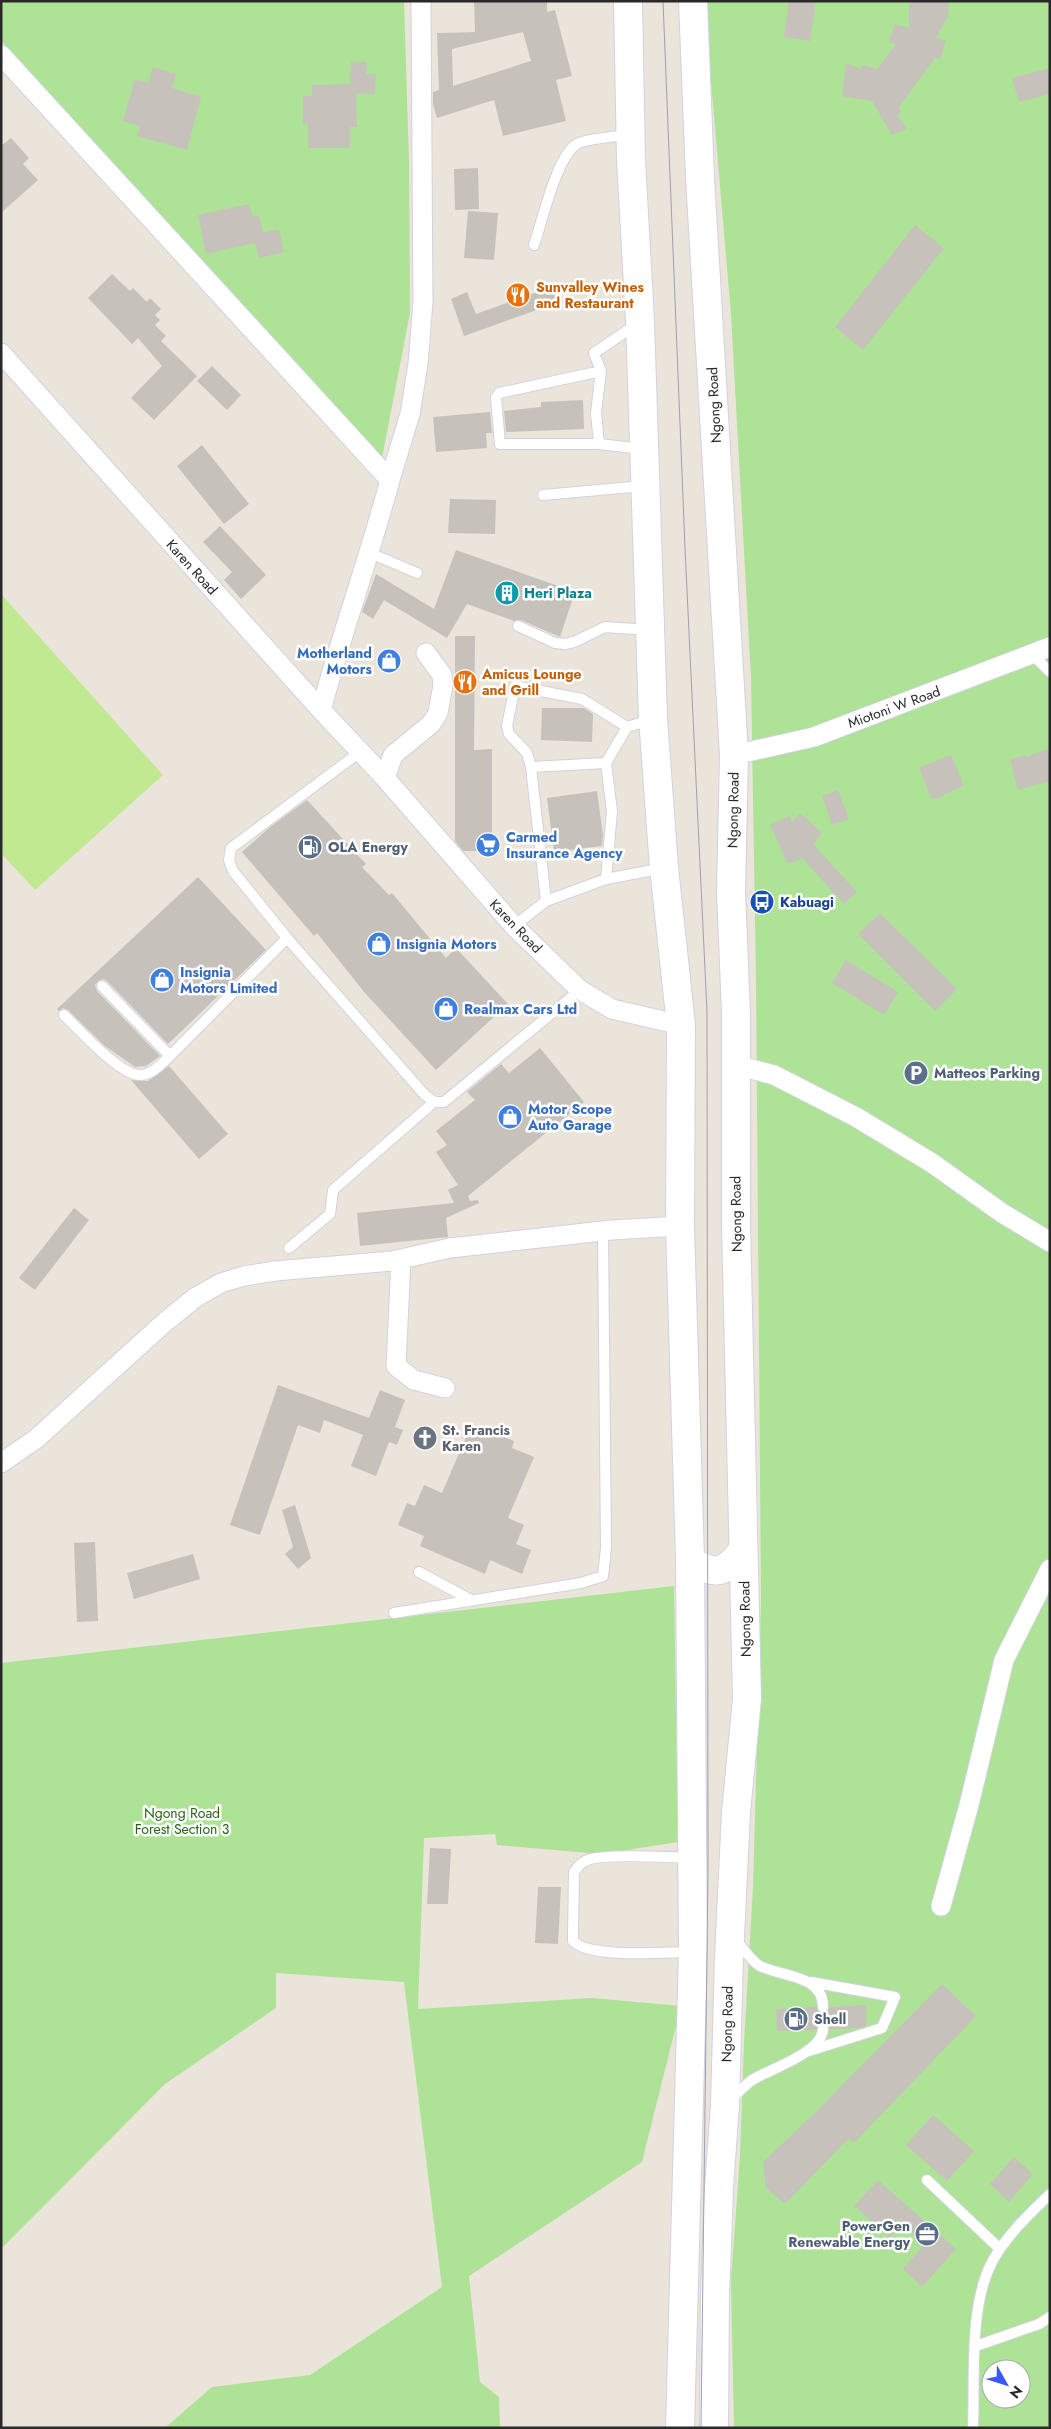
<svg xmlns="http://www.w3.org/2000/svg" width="1051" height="2429" font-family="Jost,sans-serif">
<rect width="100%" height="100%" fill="#ebe4da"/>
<!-- green -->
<path fill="#aee296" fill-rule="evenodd" d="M1 1H404L409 162 410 313 382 458 1 40Z
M707 1H1050V2428H734L731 2280 740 2156 744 2043 753 1888 761 1600 756 980 751 678 731 314 708 47ZM991 2369H1021V2399H991Z
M674 1586 678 1842 601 1854 497 1845 495 1834 424 1838 418 2009 592 1998 681 2006 642 2162 469 2276 480 2382 499 2397 500 2428H165L212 2387 310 2375 442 2287 404 1982 276 1973V2008L165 2084 1 2249V1663Z"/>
<!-- pitch -->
<path fill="#c1e992" d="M1 594 163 775 35 890 1 853Z"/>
<!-- building -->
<path fill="#c6c1ba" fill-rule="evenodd" d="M474 1H547V12L555 10 572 76 556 80 566 121 503 136 494 100 437 118 433 104V92L439 90 437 33 475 32ZM523 32 531 61 453 86 452 49Z
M789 1H816L810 41 784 37Z
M909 1H949L948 16 936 38 946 41 940 59 935 58 899 107 901 113 897 115 907 129 892 135 872 101 842 96 846 63 860 69 862 65 877 69 896 44 889 42 895 24 909 28Z
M351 62H367L366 74H376L375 94 356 93 357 127H350V148H308V123L303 124V96H312V85L350 84Z
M153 67 176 74 172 88 201 97 187 150 137 136 140 126 123 121 135 79 148 83Z
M1050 68V94L1019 102 1012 78Z
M11 138 29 158 23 164 38 180 1 213V146Z
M478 168 479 209 455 210 454 169Z
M249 204 253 217 259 215 263 233 279 229 284 252 259 258 255 243 206 254 198 215Z
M468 211 498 213 494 260 464 258Z
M915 225 944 248 863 350 835 327Z
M112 274 130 291 133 288 147 302 150 298 161 309 155 315 160 320 155 325 166 336 161 341 197 376 154 420 131 398 162 366 138 338 132 344 88 298Z
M557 285 562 301 464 336 451 299 467 292 476 314Z
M212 366 241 395 227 410 197 381Z
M583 400 584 429 506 432 504 411 541 407V402Z
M490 412 492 433H486L487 448 436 452 433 417Z
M202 445 249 504 224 524 177 466Z
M450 499 496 500 495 534 448 533Z
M220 526 266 575 241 599 224 580 232 572 203 542Z
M456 550 575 592 560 637 521 620 514 621 467 604 447 638 384 600 373 619 362 612 376 574 434 609Z
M455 636H475L474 750 492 749V851H463L455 841Z
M542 708H584L593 714 592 742 541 740Z
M1050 748V781L1018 790 1010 759 1027 755V757Z
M951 755 964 786 932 800 919 768Z
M838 790 849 819 832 825 822 796Z
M597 791 603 835 602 846 554 852 547 798Z
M307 800 366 864 362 867 389 895 392 893 446 958 456 948 508 1004 436 1070 365 993 317 933 314 936 242 852 270 827Z
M800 813 822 833 813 844 857 892 844 904 802 858 788 864 770 825 790 816 792 822Z
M198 877 266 950 168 1044 107 981 103 979 98 981 95 985 97 991 160 1056 146 1066 135 1067 105 1046 68 1010 63 1008 59 1011 57 1009Z
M880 913 957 989 935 1011 858 934Z
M846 960 898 992 884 1015 832 983Z
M540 1048 584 1102 468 1196 470 1201 478 1200 479 1203 446 1218 448 1237 360 1246 357 1213 454 1203 448 1190 458 1185 436 1152 447 1145 436 1131 475 1100 467 1092 501 1064 509 1073Z
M169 1066 228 1134 199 1159 131 1080 148 1081Z
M74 1208 89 1220 35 1290 19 1278Z
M278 1385 369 1418 380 1390 405 1400 395 1427 403 1430 397 1445 389 1442 376 1476 351 1466 363 1435 324 1420 320 1433 298 1425 260 1535 230 1525Z
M469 1430 484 1436 487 1430 514 1441 512 1448 534 1457 508 1518 524 1525 516 1544 531 1550 522 1574 490 1560 485 1574 420 1546 424 1536 398 1525 407 1503 415 1506 424 1485 442 1493Z
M295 1505 311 1558 298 1569 285 1554 293 1547 282 1510Z
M95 1542 98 1621 77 1622 74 1543Z
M193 1554 200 1579 134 1599 127 1573Z
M430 1848 451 1849 448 1904H427Z
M538 1887H561L558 1944 535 1943Z
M942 1984 976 2016 854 2143 849 2138 785 2204 766 2188 763 2162 815 2113Z
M866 2005V2026L858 2028 830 2029 828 2024 822 2022 816 2030 777 2031 776 2009 816 2007 818 2012 824 2014 828 2012 830 2007Z
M933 2115 974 2151 947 2181 906 2145Z
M1014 2157 1033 2174 1009 2202 990 2184Z
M878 2180 956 2249 922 2287 903 2269 925 2244 902 2224 890 2237 854 2206Z"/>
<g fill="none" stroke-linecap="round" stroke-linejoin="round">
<defs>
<path id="service" d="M534 245C542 222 557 155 577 144 584 139 619 136 630 135
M637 324 594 353 601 371 596 413 599 444 642 449
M599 444H500L496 398 499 393 601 371
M543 495 643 486
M370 553 417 573
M518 626 555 643 565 644 574 642 605 627 649 630
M1033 655 1050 672
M653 719 627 727 606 763 612 811 606 879 664 868
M360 752 231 848 229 860 233 871 287 938 424 1094 434 1102H444L580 990
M531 767 606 763
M546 901 531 767 527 753 509 734 507 726 515 686 582 699 627 727
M514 926 546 901 606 879
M102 986 170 1056 287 938
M64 1015C79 1029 121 1077 141 1075 153 1074 161 1064 170 1056
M289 1248 330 1214 333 1190 434 1102
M419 1572 471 1600
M394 1613 581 1583 603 1576 606 1548 603 1232
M692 1858C671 1857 599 1853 585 1861 580 1864 577 1867 574 1872L573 1935V1941C590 1959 667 1952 692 1952
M734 1937C741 1946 751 1961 760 1966 781 1977 823 1974 823 2007
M809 2051 882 2028 895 1997 811 1982
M729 2101C737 2094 744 2086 752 2080 770 2069 822 2053 823 2029
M927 2180 1000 2249
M976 2346 1039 2324 1050 2317
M973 2428C975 2379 969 2308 991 2264 1004 2238 1029 2214 1050 2194"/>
<path id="minor" d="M1 55 390 480C369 558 342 633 321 710
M1 353 321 710 385 778 514 926 580 990 612 1009 681 1025
M390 480 410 414 418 364 423 302 421 1
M734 755 814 737 1050 647
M385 778 393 755 431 724 438 713 443 685 442 675 426 653
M736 1065 774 1075 856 1117 932 1163 1002 1213 1050 1242
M401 1259 396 1366 414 1380 445 1388
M1 1463 36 1439 165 1322 196 1297 221 1283 244 1276 275 1271 392 1261 450 1248 612 1230 680 1226
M941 1906 969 1805 1004 1660 1050 1569"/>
<path id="secondary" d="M628 1 631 160 640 321 653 718 664 868 681 1025 680 1226 690 1560 693 1952 680 2428
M693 1 700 178 734 755 731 892 736 1013V1225L747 1699 736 1812 729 1957 725 2105 719 2188 715 2296 714 2428
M690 1560C716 1577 725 1573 743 1550"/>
</defs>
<!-- service casing -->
<use href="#service" stroke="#d0d2e2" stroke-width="12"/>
<!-- minor casing -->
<use href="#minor" stroke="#d0d2e2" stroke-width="21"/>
<!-- secondary casing -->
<use href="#secondary" stroke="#d0d2e2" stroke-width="30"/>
<!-- service -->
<use href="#service" stroke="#fff" stroke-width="10"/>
<!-- minor -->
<use href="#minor" stroke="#fff" stroke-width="19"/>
<!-- secondary -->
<use href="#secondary" stroke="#fff" stroke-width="28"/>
<!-- tram -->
<path stroke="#9da0b3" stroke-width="1" d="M663 1 685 548 707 1012 708 1871 701 2428"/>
</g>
<!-- icons -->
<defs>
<symbol id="restaurant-disc" viewBox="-11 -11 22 22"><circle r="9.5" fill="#e8710a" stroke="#fff"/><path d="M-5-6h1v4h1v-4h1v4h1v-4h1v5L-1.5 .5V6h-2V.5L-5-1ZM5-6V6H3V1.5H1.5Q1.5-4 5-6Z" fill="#fff"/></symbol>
<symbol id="building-disc" viewBox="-11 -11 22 22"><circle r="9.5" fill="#0f9aa8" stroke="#fff"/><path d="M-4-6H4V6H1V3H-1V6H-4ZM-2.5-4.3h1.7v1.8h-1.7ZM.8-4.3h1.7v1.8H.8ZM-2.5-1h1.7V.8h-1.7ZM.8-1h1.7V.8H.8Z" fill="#fff"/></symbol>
<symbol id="shop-disc" viewBox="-11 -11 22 22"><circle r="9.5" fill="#3f7fe0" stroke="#fff"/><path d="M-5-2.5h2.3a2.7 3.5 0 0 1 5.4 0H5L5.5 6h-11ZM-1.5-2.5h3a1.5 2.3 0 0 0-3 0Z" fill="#fff"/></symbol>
<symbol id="supermarket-disc" viewBox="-11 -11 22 22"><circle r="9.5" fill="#3f7fe0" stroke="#fff"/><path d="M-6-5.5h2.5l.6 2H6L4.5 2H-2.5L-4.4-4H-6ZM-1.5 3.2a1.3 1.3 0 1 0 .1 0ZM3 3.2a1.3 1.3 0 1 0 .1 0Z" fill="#fff"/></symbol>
<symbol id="fuel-disc" viewBox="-11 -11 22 22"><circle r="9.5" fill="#5c6f8a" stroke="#fff"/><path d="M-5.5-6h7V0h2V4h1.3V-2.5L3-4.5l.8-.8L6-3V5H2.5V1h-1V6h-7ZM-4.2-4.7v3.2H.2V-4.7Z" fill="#fff"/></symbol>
<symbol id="bus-disc" viewBox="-11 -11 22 22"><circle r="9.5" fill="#1a4fb4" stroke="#fff"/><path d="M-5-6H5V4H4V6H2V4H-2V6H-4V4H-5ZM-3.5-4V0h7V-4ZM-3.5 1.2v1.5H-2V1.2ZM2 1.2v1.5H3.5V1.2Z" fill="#fff"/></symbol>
<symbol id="parking-disc" viewBox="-11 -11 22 22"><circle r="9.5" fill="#5c6f8a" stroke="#fff"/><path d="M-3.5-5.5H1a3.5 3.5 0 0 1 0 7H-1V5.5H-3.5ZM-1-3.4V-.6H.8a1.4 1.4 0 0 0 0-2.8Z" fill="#fff"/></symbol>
<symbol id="church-disc" viewBox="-11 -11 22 22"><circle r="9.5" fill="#6b7280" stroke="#fff"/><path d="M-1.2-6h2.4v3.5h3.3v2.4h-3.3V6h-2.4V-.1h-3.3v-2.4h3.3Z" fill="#fff"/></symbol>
<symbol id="office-disc" viewBox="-11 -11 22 22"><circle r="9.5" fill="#5c6f8a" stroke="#fff"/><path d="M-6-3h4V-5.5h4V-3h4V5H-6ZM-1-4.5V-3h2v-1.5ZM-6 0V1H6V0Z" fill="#fff"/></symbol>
</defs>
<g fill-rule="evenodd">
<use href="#restaurant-disc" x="504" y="281" width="28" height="28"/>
<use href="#building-disc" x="493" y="579" width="28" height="28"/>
<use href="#shop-disc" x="375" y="647" width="28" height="28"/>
<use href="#restaurant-disc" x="451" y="668" width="28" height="28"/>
<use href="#supermarket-disc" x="474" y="831" width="28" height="28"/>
<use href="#fuel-disc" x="296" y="833" width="28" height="28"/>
<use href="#bus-disc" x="748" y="888" width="28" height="28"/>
<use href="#shop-disc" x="365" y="930" width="28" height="28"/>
<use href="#shop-disc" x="148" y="966" width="28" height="28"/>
<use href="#shop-disc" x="432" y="995" width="28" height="28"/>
<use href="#parking-disc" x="902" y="1059" width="28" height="28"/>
<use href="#shop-disc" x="496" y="1103" width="28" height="28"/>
<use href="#church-disc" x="411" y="1424" width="28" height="28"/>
<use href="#fuel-disc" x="782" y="2005" width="28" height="28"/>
<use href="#office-disc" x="913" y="2220" width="28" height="28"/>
</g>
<g text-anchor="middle" stroke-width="5" stroke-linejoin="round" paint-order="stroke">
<!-- food labels -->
<g font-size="14" font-weight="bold" fill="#c56008" stroke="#fff" text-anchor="start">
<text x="536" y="292">Sunvalley Wines<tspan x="536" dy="16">and Restaurant</tspan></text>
<text x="482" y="679">Amicus Lounge<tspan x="482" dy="16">and Grill</tspan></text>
</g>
<!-- street labels -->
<g font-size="14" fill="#292929" stroke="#fff">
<text transform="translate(714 405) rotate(-93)" y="5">Ngong Road</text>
<text transform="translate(192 567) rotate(48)" y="5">Karen Road</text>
<text transform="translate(894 707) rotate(-20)" y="5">Miotoni W Road</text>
<text transform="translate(733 810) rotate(-89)" y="5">Ngong Road</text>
<text transform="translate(516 926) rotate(46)" y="5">Karen Road</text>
<text transform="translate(736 1214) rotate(-91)" y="5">Ngong Road</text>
<text transform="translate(745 1619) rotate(-91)" y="5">Ngong Road</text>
<text transform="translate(727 2024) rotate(-89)" y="5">Ngong Road</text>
</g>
<!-- culture labels -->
<g font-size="14" font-weight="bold" fill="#0d838f" stroke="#fff" text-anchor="start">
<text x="524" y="598">Heri Plaza</text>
</g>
<!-- shop labels -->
<g font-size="14" font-weight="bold" fill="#366cbe" stroke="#fff" text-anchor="start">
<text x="372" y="658" text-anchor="end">Motherland<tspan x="372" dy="16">Motors</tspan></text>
<text x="506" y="842">Carmed<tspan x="506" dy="16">Insurance Agency</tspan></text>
<text x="396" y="949">Insignia Motors</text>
<text x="180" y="977">Insignia<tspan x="180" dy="16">Motors Limited</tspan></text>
<text x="464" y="1014">Realmax Cars Ltd</text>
<text x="528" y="1114">Motor Scope<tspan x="528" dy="16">Auto Garage</tspan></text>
</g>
<!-- service labels -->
<g font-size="14" font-weight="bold" fill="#4e5e75" stroke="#fff" text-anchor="start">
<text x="328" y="852">OLA Energy</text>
<text x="934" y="1078">Matteos Parking</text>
<text x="814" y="2024">Shell</text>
<text x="910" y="2231" text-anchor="end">PowerGen<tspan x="910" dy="16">Renewable Energy</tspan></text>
</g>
<!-- transit labels -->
<g font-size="14" font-weight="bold" fill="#164399" stroke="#fff" text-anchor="start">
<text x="780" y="907">Kabuagi</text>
</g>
<!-- worship labels -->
<g font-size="14" font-weight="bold" fill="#5b616d" stroke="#fff" text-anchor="start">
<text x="442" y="1435">St. Francis<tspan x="442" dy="16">Karen</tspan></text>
</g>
<!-- park labels -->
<g font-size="14" fill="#27641a" stroke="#fff">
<text x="182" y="1818">Ngong Road<tspan x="182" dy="16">Forest Section 3</tspan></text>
</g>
</g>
<!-- border -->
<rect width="1051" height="2429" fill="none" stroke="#292929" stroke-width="5"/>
<!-- north arrow -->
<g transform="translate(1006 2384) rotate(129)"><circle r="24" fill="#ffffff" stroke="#a9a9a9"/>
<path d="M0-4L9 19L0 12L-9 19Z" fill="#3a57f8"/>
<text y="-8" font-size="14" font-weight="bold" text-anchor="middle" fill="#292929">N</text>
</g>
</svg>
